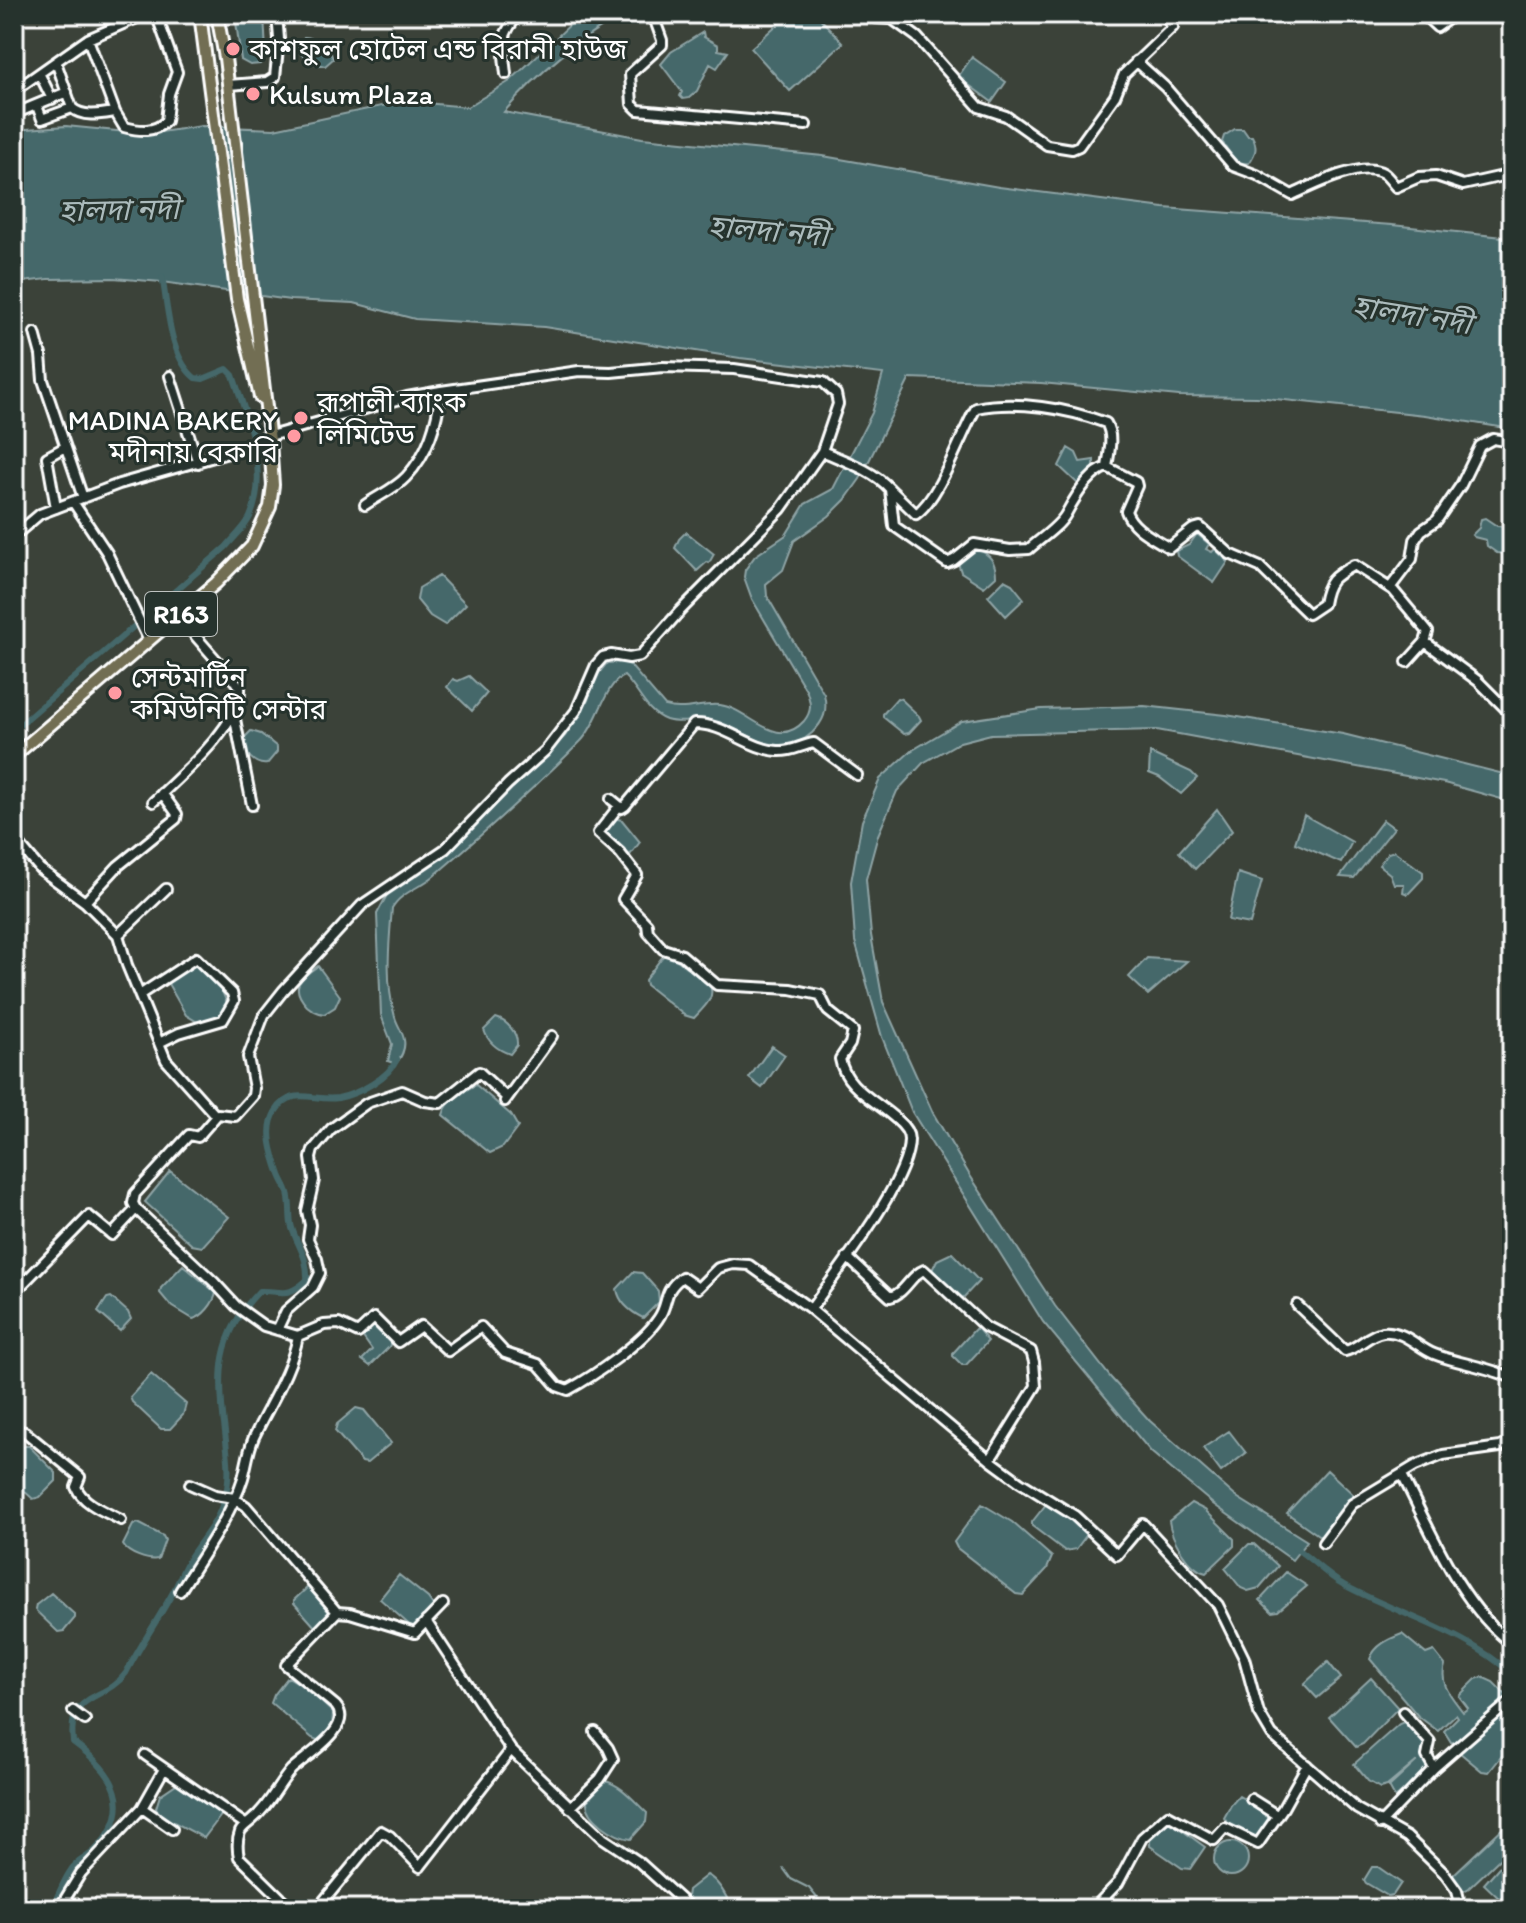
<svg xmlns="http://www.w3.org/2000/svg" width="1526" height="1923" font-family="Itim,'Noto Sans Bengali',sans-serif">
<rect width="100%" height="100%" fill="#3b4239"/>
<filter id="ink" filterUnits="userSpaceOnUse"><feTurbulence type="fractalNoise" baseFrequency=".0125" numOctaves="2"/><feDisplacementMap in="SourceGraphic" scale="16" xChannelSelector="R" yChannelSelector="G"/><feConvolveMatrix kernelMatrix="1 2 1 2 8 2 1 2 1" color-interpolation-filters="sRGB"/></filter>
<g filter="url(#ink)">
<!-- water -->
<path fill="#44686a" stroke="#8fa4a6" stroke-width="2" d="M235 14H264L266 53 260 64 250 65 241 60Z
M587 14H625C580 37 537 74 504 112L642 138 823 156 999 187 1164 208 1392 225 1512 238V429L1425 415 1257 397 1179 396 1041 383 910 378 860 479 845 500 829 516 794 541 783 570 766 584 767 596 824 694C828 711 824 721 812 733 774 767 748 726 709 721 695 719 681 725 666 720 645 712 639 690 624 676 604 684 599 723 581 741 535 788 485 832 435 875 422 887 401 892 392 908 389 944 385 982 395 1017 397 1025 403 1032 404 1040 406 1049 401 1057 396 1064L388 1061 392 1044 381 1015 377 914 388 893 447 853 565 736 588 700 594 679 607 663 623 662 630 665 665 706C683 712 701 703 720 705 750 709 776 752 804 721 812 711 811 704 807 692L752 599 744 577 745 570 755 556 786 535 805 504 833 489 872 413 883 374 740 358 544 327 415 319 354 303 290 300 162 282 113 278 48 279 14 283V130L66 126 147 134 202 126 274 129 405 101 467 107 510 81 575 20Z
M789 14H816L843 43 790 91 751 48Z
M703 32 704 37 718 45V50L728 52 717 68 710 64 697 91 689 98 683 99 680 96 682 92 661 64 671 52Z
M304 37C316 37 330 48 333 59L325 66 313 63 296 50Z
M972 57 1006 82 992 102 958 77Z
M1235 129H1243L1248 136H1252C1258 147 1256 153 1249 163 1233 165 1231 153 1222 142L1224 136Z
M1068 448 1076 453 1080 462 1094 460V473L1087 483H1077L1059 466Z
M1485 518 1497 526 1508 527 1512 536V554L1497 553 1487 546 1486 540 1474 537 1472 535 1479 528 1481 519Z
M686 532 714 554 709 563 707 562 697 571 675 548 679 539Z
M1197 534 1209 544 1206 549 1212 552 1215 549 1228 562 1214 583 1177 556 1176 551 1189 545Z
M976 548C989 554 996 561 996 576L984 587 961 572 958 563 966 552Z
M439 576 466 604 445 625 430 616 417 600 419 588Z
M1004 580 1012 584 1024 599 1006 616 988 596Z
M469 676 487 693 472 711 447 687 453 679 458 681Z
M897 698 901 699 919 716 921 720 909 733 904 734 883 717V714Z
M1144 706 1226 715 1343 734 1512 776V802L1444 783 1157 730 991 734 960 742 923 763 897 791 878 835 866 879 871 935 883 1002 933 1113 969 1174 1055 1306 1111 1378 1150 1421 1235 1496 1307 1541 1292 1560 1213 1504 1151 1452 1043 1322 912 1112 882 1037 855 941 851 882 862 821 880 779 911 751 962 721 1041 709Z
M251 731 261 734 277 747V752L267 764C254 766 244 752 241 741Z
M1150 753 1191 772 1197 778 1181 794 1159 777 1149 773Z
M1217 809 1232 831 1195 869 1179 852Z
M1304 815 1352 842 1341 863 1295 843Z
M613 818 622 820 640 842 630 855 604 835Z
M1383 820 1394 828 1354 878 1340 877Z
M1394 851 1423 872V878L1408 894 1403 892 1404 884H1394L1390 874 1379 865 1388 853Z
M1238 873 1262 881 1250 924 1228 920Z
M671 955 710 986C716 998 702 1009 694 1018L684 1015 646 985 645 980 663 956Z
M1147 958 1187 961 1148 995 1129 977Z
M194 963 222 991 227 1003 223 1013 204 1026 186 1015 167 982 169 978Z
M318 966 340 996 335 1007 324 1014C317 1013 313 1011 307 1006 289 987 300 978 318 966Z
M496 1018C507 1021 518 1033 517 1045L510 1054C498 1050 488 1042 484 1030Z
M772 1046 785 1055 762 1088 749 1078Z
M476 1085 511 1115 518 1127 503 1147 490 1153 443 1115C446 1102 463 1090 476 1085Z
M170 1171 229 1217 202 1247 192 1245 145 1202Z
M952 1253 979 1281 963 1298H960L932 1270 937 1260Z
M183 1265 216 1293C214 1303 203 1317 193 1319L170 1305 160 1293 161 1288Z
M633 1272 642 1273 658 1291 659 1302 643 1318C631 1312 619 1302 617 1289Z
M111 1297 128 1312 131 1319 120 1331 98 1312 107 1298Z
M372 1323 392 1340 389 1347 370 1366 362 1360 372 1350 360 1333Z
M975 1329H978L988 1341 966 1365H962L953 1356V1353Z
M151 1374 186 1404 183 1415 170 1429H161L132 1402 130 1397Z
M356 1408 364 1410 391 1443 367 1463 362 1462 335 1431 337 1424Z
M1229 1431 1246 1453 1221 1472 1203 1448Z
M25 1446H29L56 1473V1481L40 1497 33 1499 14 1482V1454Z
M1327 1470 1355 1496 1321 1537 1287 1513Z
M1047 1503 1074 1519 1088 1533 1076 1549 1065 1551 1032 1526V1522Z
M1191 1503 1205 1510 1234 1539V1546L1206 1573C1188 1569 1171 1538 1169 1521Z
M982 1504 1012 1522 1052 1557 1047 1569 1023 1595 1016 1594 957 1548 954 1542Z
M138 1523 163 1536 165 1540 158 1559C148 1561 128 1554 123 1545L133 1525Z
M1249 1544H1254L1278 1566 1259 1588 1248 1591 1241 1588 1225 1568Z
M1286 1572 1307 1586 1278 1611 1272 1612 1260 1600Z
M399 1575 428 1598 435 1608 414 1629 380 1599Z
M308 1587 333 1611 319 1627H315L294 1603V1600Z
M51 1593 75 1615V1618L64 1631 58 1632 35 1610 36 1605Z
M1402 1634 1426 1654 1434 1651 1445 1665C1439 1685 1452 1697 1463 1712L1468 1708 1459 1696 1476 1679 1482 1677 1493 1682 1506 1695V1698L1456 1743 1451 1742 1444 1731 1458 1717 1456 1714 1438 1731 1418 1716 1370 1659C1375 1645 1389 1639 1402 1634Z
M1328 1662 1341 1678 1317 1698 1304 1684Z
M288 1677 307 1688 333 1713 332 1727 320 1741 312 1738 271 1703 274 1695Z
M1371 1678 1398 1708 1363 1744 1356 1747 1329 1717Z
M1512 1704V1743L1489 1772 1482 1771 1459 1752Z
M1404 1722C1419 1735 1431 1749 1429 1770L1395 1798 1389 1787 1417 1761 1387 1786 1380 1788 1368 1781 1354 1764 1399 1724Z
M605 1781C622 1785 634 1801 647 1813L646 1822 631 1839C615 1837 586 1819 587 1801Z
M179 1782 222 1814 204 1838 162 1816 156 1808 160 1795Z
M1239 1796 1272 1815 1269 1822 1256 1837 1229 1825 1224 1818 1231 1805Z
M1166 1822 1172 1823 1205 1847 1190 1869 1182 1868 1150 1846V1839Z
M1508 1823 1512 1825V1847L1469 1888 1464 1891 1453 1879V1875Z
M1214 1859a17 17 0 1 1 34 0a17 17 0 1 1-34 0Z
M1512 1852V1896L1503 1902 1484 1884Z
M1372 1867H1378L1401 1883 1393 1895 1388 1896 1366 1883 1364 1880Z
M707 1875C719 1881 727 1897 732 1909H698L687 1897 688 1890Z"/>
<g fill="none" stroke-linecap="round" stroke-linejoin="round">
<!-- stream -->
<path stroke="#8fa4a6" stroke-width="2" d="M783 1868 791 1879 809 1888 826 1909"/>
<!-- canal -->
<path stroke="#44686a" stroke-width="6" d="M14 730 226 547C234 537 245 528 250 517 270 472 247 418 233 375L227 369 203 379 195 378C169 357 168 307 162 276
M1295 1548C1312 1559 1326 1575 1344 1585 1399 1615 1465 1631 1512 1674
M51 1909C58 1897 63 1881 71 1870 76 1861 88 1857 95 1850 138 1807 114 1772 73 1742 67 1690 104 1703 126 1673 140 1646 157 1621 172 1594 179 1581 183 1568 191 1556 207 1532 218 1523 226 1493 231 1473 227 1451 225 1432 217 1375 217 1335 259 1291 283 1290 286 1299 307 1280 308 1257 299 1249 292 1228 289 1218 291 1209 289 1198 289 1190 283 1183 280 1175 273 1155 264 1129 276 1111 292 1085 315 1102 338 1098 358 1094 389 1078 397 1059"/>
<defs>
<path id="minor" d="M869 14 876 18 892 19 917 37 979 107 1006 116 1047 145 1072 149 1079 146 1115 96 1124 74 1173 27 1163 14
M1423 14 1437 27 1455 14
M653 15 662 40V45L630 74 632 104 638 110 806 125
M88 39 115 112 124 127C140 131 154 133 166 121L169 94 177 72 156 14
M1136 61 1165 87 1233 166 1257 175 1292 195C1312 186 1362 160 1383 173 1388 176 1392 183 1396 187L1419 177 1436 176 1463 185 1512 174
M56 62 72 108C83 118 102 114 115 112
M506 74C503 46 499 34 520 14
M40 75 52 99
M228 85 267 82 275 77 279 39 277 14
M14 91 88 39 146 14
M37 106 42 119 72 108
M14 114 67 92
M35 333 41 355 43 380 83 498
M170 376 198 463
M270 436 407 397 441 391 579 371 611 372 663 367 734 369 823 382 836 394 838 404 822 451C845 461 873 470 890 489L894 526 947 563 954 560 974 544 1010 550 1029 549C1040 539 1059 527 1066 514 1074 499 1090 472 1107 467L1136 482 1137 486 1126 511C1132 529 1154 538 1169 548L1193 529 1200 527 1230 554 1260 567 1308 614 1323 604C1327 581 1332 577 1354 565L1393 590 1428 632 1425 642 1478 681 1512 715
M891 490 916 514C940 497 960 436 976 408 1017 400 1066 408 1106 423 1114 436 1109 453 1107 467
M73 502 107 553 149 641
M365 505C378 496 396 488 406 477 429 453 437 422 441 391
M56 508 47 457 65 447
M14 536 40 514 119 484 270 441
M1390 588 1412 559 1415 540 1421 531 1437 520 1461 485 1480 446 1493 439 1512 442
M1407 662 1425 642
M234 714 252 805
M611 799 622 808 625 806 694 724C725 723 748 749 778 751 792 752 801 745 814 743L857 775
M153 802C178 778 243 723 240 687L178 616
M619 806 598 833 620 853 637 875 623 899 647 924 648 932 663 949 682 955 717 985 791 989 820 995 828 1011 853 1031 850 1044 840 1059C845 1088 877 1101 897 1120 903 1125 909 1131 909 1140 909 1182 836 1272 811 1309
M14 838 40 869 85 902 118 935 127 965 166 1060 216 1116
M85 902 118 866 176 819 177 814 162 793
M118 935 166 889
M141 994 196 958 232 993 234 1001 223 1020 179 1033 159 1043
M505 1101 552 1036
M136 1209 214 1282 236 1306 264 1326 298 1336 324 1325 339 1324 358 1333 374 1318 398 1342 421 1326 448 1351 481 1327 505 1353 538 1364 557 1386 568 1390C594 1376 642 1343 658 1319 670 1302 661 1293 682 1277L698 1288 718 1268 733 1264 749 1265 808 1307 990 1460 1020 1482 1075 1516 1117 1555 1143 1524 1218 1605 1244 1658 1259 1713 1272 1735 1357 1809 1407 1837 1444 1873 1457 1891 1459 1899 1452 1909
M847 1257 890 1297C906 1293 910 1275 924 1270L985 1327 1031 1351 1034 1362 1036 1386 990 1460
M14 1293 89 1216 112 1235 136 1209 133 1203 135 1194 189 1135 198 1137 218 1114 235 1116 253 1096 254 1088 248 1057 264 1015 283 991 362 905 445 849 508 784 545 751 576 711 596 665 603 657 611 655 629 658 640 656 680 611 781 509 822 451
M1297 1305 1345 1351C1358 1349 1368 1334 1383 1332 1404 1330 1417 1347 1434 1354 1459 1364 1487 1366 1512 1378
M277 1330 286 1311 313 1287 320 1273 317 1259 308 1239 310 1225 307 1211 314 1180 311 1158 313 1150 331 1129 367 1103 402 1091 425 1101 440 1103 479 1072 507 1098
M14 1429 25 1432 80 1477 76 1487C83 1504 106 1512 121 1520
M1402 1475C1431 1531 1460 1605 1512 1644
M190 1484 215 1495 234 1498 246 1506 337 1612 286 1665 336 1706C355 1728 305 1756 291 1770 277 1786 270 1805 253 1819 248 1824 243 1826 240 1832 237 1840 237 1848 239 1857L292 1909
M1323 1543 1352 1504 1415 1466 1443 1455 1500 1447 1512 1441
M180 1591C200 1559 232 1514 243 1478 247 1464 248 1451 254 1437 270 1403 291 1373 298 1336
M337 1612 350 1613 415 1633 443 1604
M426 1621 511 1750 603 1838 639 1862 691 1909
M73 1711 85 1720
M1403 1712 1430 1742 1427 1756 1434 1768
M145 1755 245 1824
M1251 1799 1278 1816
M142 1808 164 1769
M570 1808 600 1779 613 1759 608 1748 595 1732
M1380 1824 1434 1768 1512 1700
M59 1909 81 1873 142 1808 172 1829
M317 1909 381 1831 390 1836 420 1867 511 1750
M1093 1909 1118 1883 1142 1838 1168 1815 1214 1840 1225 1828 1258 1844 1283 1808 1307 1765"/>
<path id="major" d="M200 14 237 299 260 397
M14 756 216 583 252 546 270 507 273 485 270 441 225 58 217 14"/>
</defs>
<!-- minor casing -->
<use href="#minor" stroke="#fff" stroke-width="14"/>
<!-- major casing -->
<use href="#major" stroke="#fff" stroke-width="16"/>
<!-- minor -->
<use href="#minor" stroke="#26332d" stroke-width="8"/>
<!-- major -->
<use href="#major" stroke="#726e52" stroke-width="10"/>
</g>
</g>
<!-- markers -->
<g fill="#ff9aa2" stroke="#26332d" stroke-width="3">
<circle cx="233" cy="49" r="8"/>
<circle cx="253" cy="94" r="8"/>
<circle cx="301" cy="418" r="8"/>
<circle cx="294" cy="436" r="8"/>
<circle cx="115" cy="693" r="8"/>
</g>
<g text-anchor="middle" stroke-width="6" stroke-linejoin="round" paint-order="stroke">
<!-- shield labels -->
<rect fill="#26332d" stroke="#bec2c0" stroke-width="2" x="145" y="592" width="72" height="44" rx="6"/>
<g font-size="26" font-weight="bold" fill="#fff">
<text x="181" y="623">R163</text>
</g>
<!-- poi labels -->
<g font-size="28" fill="#fff" stroke="#26332d" text-anchor="start">
<text x="249" y="59">কাশফুল হোটেল এন্ড বিরানী হাউজ</text>
<text x="269" y="104">Kulsum Plaza</text>
<text x="317" y="412">রূপালী ব্যাংক<tspan x="317" dy="32">লিমিটেড</tspan></text>
<text x="278" y="430" text-anchor="end">MADINA BAKERY<tspan x="278" dy="32">মদীনায় বেকারি</tspan></text>
<text x="131" y="687">সেন্টমার্টিন<tspan x="131" dy="32">কমিউনিটি সেন্টার</tspan></text>
</g>
<!-- water labels -->
<g font-size="30" font-style="italic" fill="#abbbbc" stroke="#26332d">
<text transform="translate(119 210) rotate(-1)" y="10">হালদা নদী</text>
<text transform="translate(768 231) rotate(5)" y="10">হালদা নদী</text>
<text transform="translate(1412 315) rotate(9)" y="10">হালদা নদী</text>
</g>
</g>
<!-- margin -->
<rect width="1526" height="1923" fill="none" stroke="#26332d" stroke-width="48"/>
<rect x="24" y="24" width="1478" height="1875" fill="none" stroke="#fff" stroke-width="3" filter="url(#ink)"/>
</svg>
